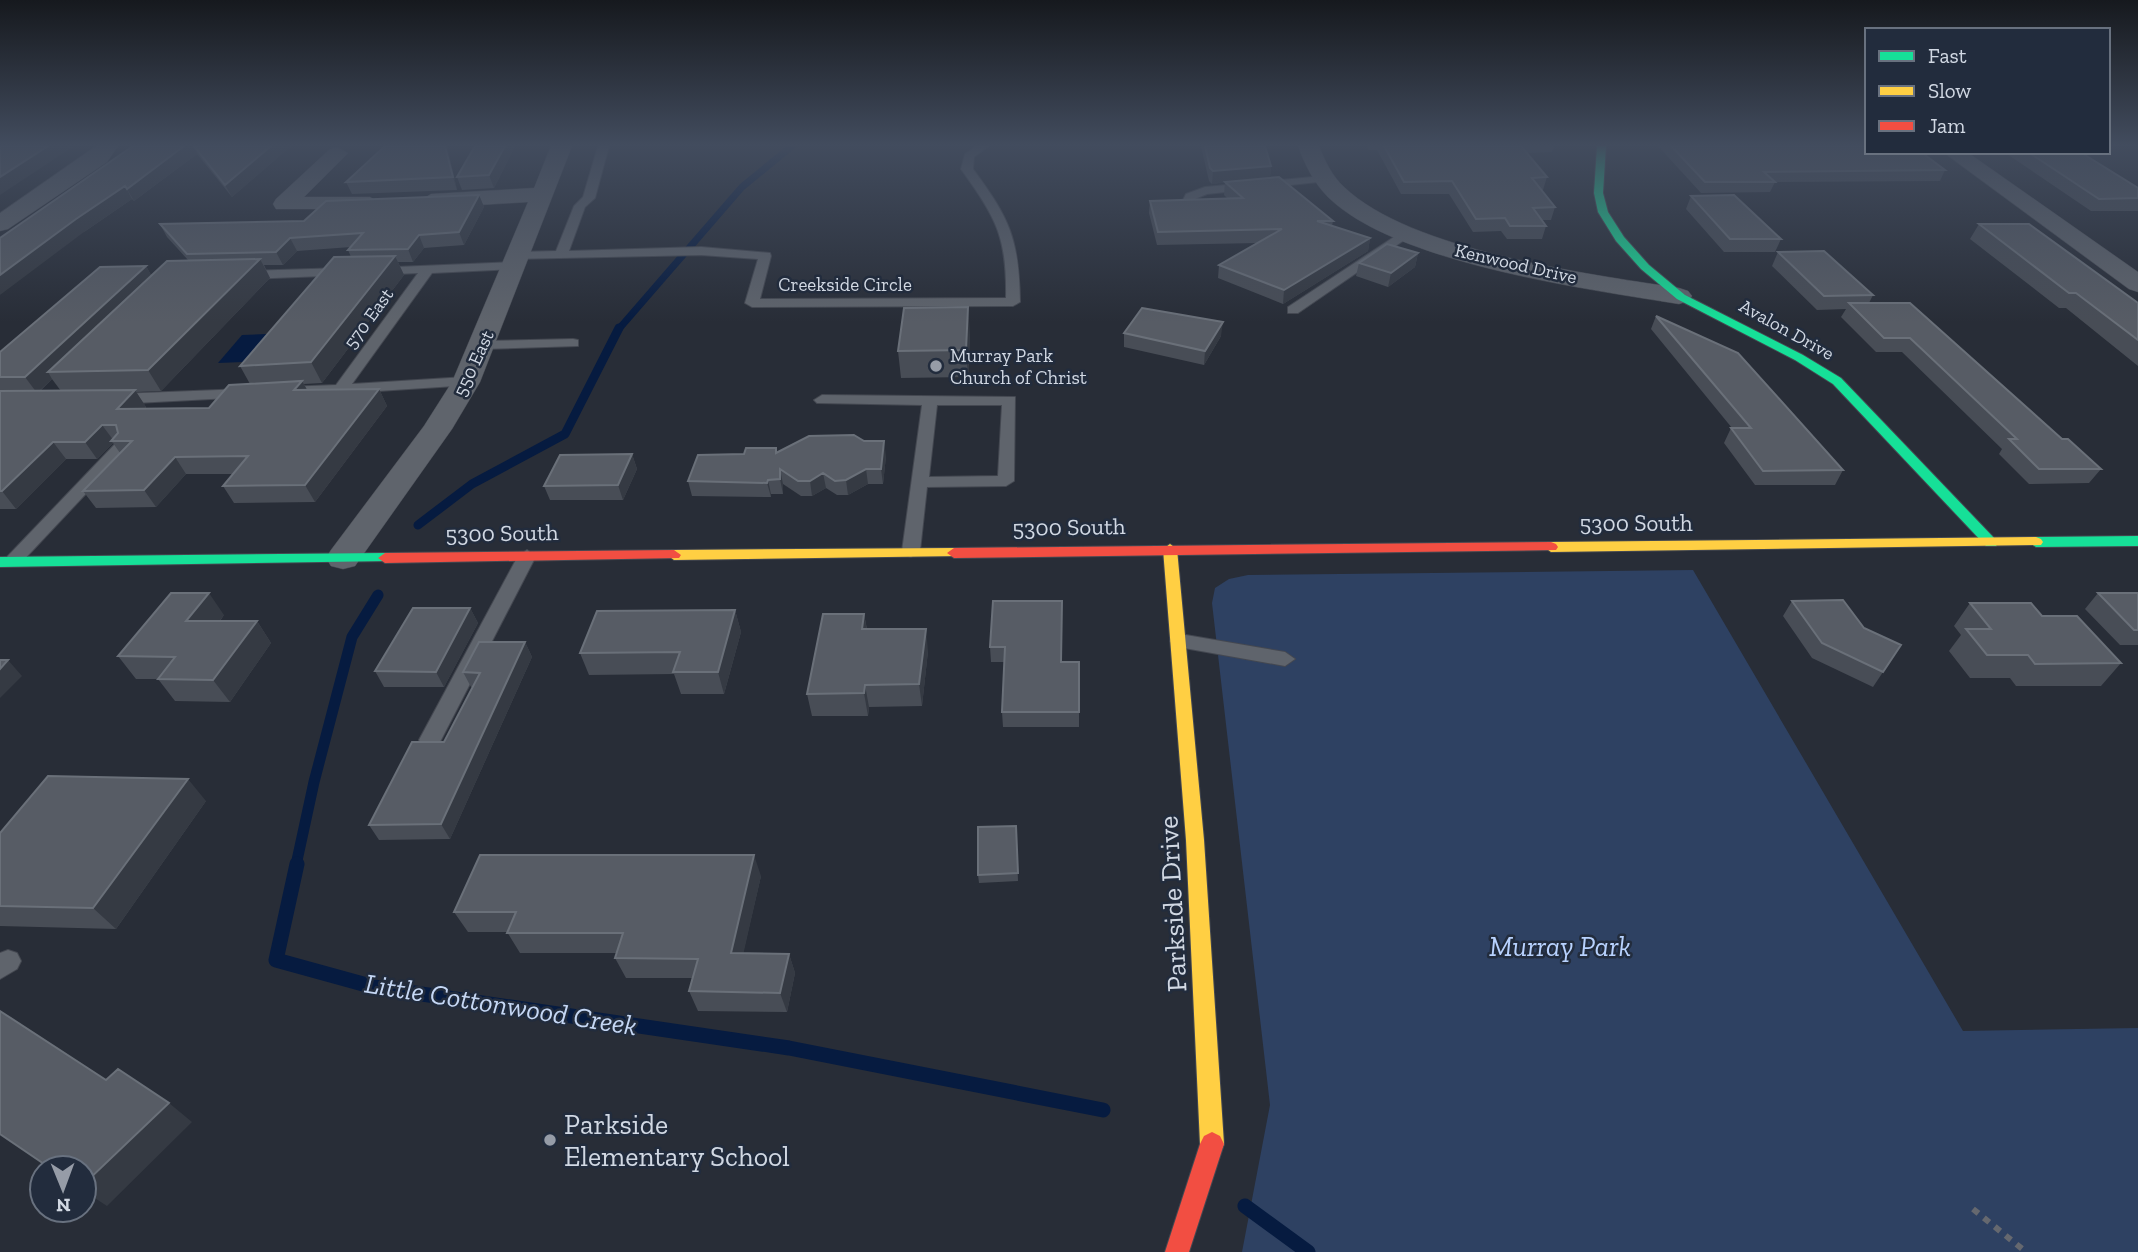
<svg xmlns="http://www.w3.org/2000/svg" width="2138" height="1252" font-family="'Zilla Slab',serif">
<rect width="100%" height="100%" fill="#282d37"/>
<!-- green -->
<path fill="#2e4162" d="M1693 570 1963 1031 2138 1028V1252H1242L1270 1105 1212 603 1215 588 1229 579 1248 575Z"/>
<!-- water -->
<path fill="#061b40" d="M267 334 243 362 218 363 242 335Z"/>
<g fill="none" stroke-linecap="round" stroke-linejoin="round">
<!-- stream-far3 -->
<path stroke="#061b40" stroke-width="7" d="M618 330 742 187 792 146"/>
<!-- stream-far2 -->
<path stroke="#061b40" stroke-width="9" d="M418 525 472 484 565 434 619 328"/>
<!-- stream-far1 -->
<path stroke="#061b40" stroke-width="11" d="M296 865 314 782 352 637 378 595"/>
<!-- stream -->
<path stroke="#061b40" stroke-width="15" d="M297 864 276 960 374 987 789 1048 1103 1110
M1245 1206 1308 1252"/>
<defs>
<path id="lane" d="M598 146H609L595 198 585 207 569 251 701 247 770 253 771 256 760 299 1006 298C1007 236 996 218 961 169L965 154 976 146H989L974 157 973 169C1010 219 1019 239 1020 302L1013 306 752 307 745 303 758 259 701 255 513 259V253L518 252 556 251 574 206 583 197Z
M1323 176 1327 177V181L1207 194 1195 199 1190 209 1180 206 1186 194 1205 187Z
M1403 231 1413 234 1298 313H1288V307Z
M513 262 520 266 518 269 432 273 352 384 466 377 474 382 471 385 285 397 277 392 285 387 336 385 418 273 377 275 372 274V268Z
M344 268 349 269V275L245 279 238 275 245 271Z
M573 339 578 340V346L483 349 476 345 483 341Z
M244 389 249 391V397L117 404 109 399 117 394Z
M822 395 1015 397 1014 481 1006 486 927 487 920 551 911 557 905 555 902 551 922 405 817 403 814 400ZM937 405H1002L998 476 929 477Z
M121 442 127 444V450L18 566H6L3 562 6 558 115 444Z
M527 550 536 556 441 740 437 746H423L419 740 518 556Z
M1180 634 1285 652 1295 659 1285 666 1173 646 1170 641 1173 636Z
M8 950 17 953 21 961 17 969 0 979V953Z"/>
<path id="street" d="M96 146H118L107 162 8 229 0 231V213Z
M551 146H572L480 382 452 429 355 566 343 569 331 566 326 558 331 550 424 426 452 382 528 202 431 208 420 201 431 194 534 188Z
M1298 146H1319C1325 161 1332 176 1344 187 1411 251 1588 274 1679 288L1688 291 1692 296 1688 301 1679 304C1586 289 1395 263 1328 197 1314 183 1305 165 1298 146Z
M337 147 348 153 304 197H370L381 204 378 209H276L273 204 276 199 330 149Z
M1943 152H1967L2138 272V292L2129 289Z"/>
<path id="fast" d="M1597 146H1606L1603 193 1608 212 1624 237 1649 265 1685 295 1803 355 1841 378 1996 540 1998 543 1996 546H1986L1833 384 1795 360 1677 299 1641 269 1616 241 1598 212 1594 193Z
M2138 536V546L2036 547 2029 542 2036 537Z
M385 553 390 555 392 558 390 561 0 567V557Z"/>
<path id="slow" d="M2036 537 2041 539 2043 542 2041 545 1551 552 1544 547 1551 542Z
M1170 544 1177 549 1204 840 1224 1144 1220 1152 1212 1156 1204 1152 1200 1144 1186 840 1163 549Z
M954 548 959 550 961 553 959 556 674 560 667 555 674 550Z"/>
<path id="jam" d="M1551 542 1556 544 1558 547 1556 550 954 558 947 553 954 548Z
M674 550 681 555 679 558 385 563 378 558 385 553Z
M1212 1132 1220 1136 1224 1144 1189 1252H1165L1200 1144 1204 1136Z"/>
</defs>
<!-- lane casing -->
<use href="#lane" stroke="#444851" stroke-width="2"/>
<!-- street casing -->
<use href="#street" stroke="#444851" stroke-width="1"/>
<!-- fast casing -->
<use href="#fast" stroke="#444851" stroke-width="2"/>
<!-- slow casing -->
<use href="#slow" stroke="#444851" stroke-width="2"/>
<!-- jam casing -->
<use href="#jam" stroke="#444851" stroke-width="2"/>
<!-- path -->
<path stroke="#65686f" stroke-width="6" stroke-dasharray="7 7" stroke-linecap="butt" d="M1973 1209 2026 1252"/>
<!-- lane -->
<use href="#lane" fill="#5f646c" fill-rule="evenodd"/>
<!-- street -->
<use href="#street" fill="#5f646c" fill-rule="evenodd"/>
<!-- fast -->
<use href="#fast" fill="#16e098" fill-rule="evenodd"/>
<!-- slow -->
<use href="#slow" fill="#ffcf43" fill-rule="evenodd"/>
<!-- jam -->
<use href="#jam" fill="#f24e42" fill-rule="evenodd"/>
</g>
<!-- wall -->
<path fill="#484d56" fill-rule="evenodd" d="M133 146H291L232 197 197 154 134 201 132 199 84 232Z
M447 146 457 190 352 194 346 182Z
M475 146H515L494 188 462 190 457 177Z
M1201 146H1265L1271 166 1270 177 1333 221 1332 226 1370 238 1368 251 1283 304 1218 278 1219 265 1258 243 1157 245 1149 213 1150 201 1228 199 1224 195 1225 182 1212 184 1209 181Z
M1367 146H1554L1552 152 1527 153 1547 177 1543 190H1541L1555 207 1551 220H1542L1546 226 1542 239H1507L1501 231 1473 232 1449 194H1401L1377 150H1369Z
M1658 146H1867L1945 170 1940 181 1775 182 1770 192 1701 193Z
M2004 152H2080L2138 188V211H2091Z
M479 195 484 207 464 245 424 248 413 262H398L404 275 322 383 304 384 307 390 379 389 387 406 315 502 234 503 223 486 233 474H186L156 507 96 508 83 491 120 453 113 443 97 459H66L16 509H0V352L146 266 151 275 188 260 167 237 160 224 304 221ZM351 247 348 250 351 257 240 366 250 384 209 408 145 409 146 407 136 392 161 391 270 278 264 265H283L297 251ZM52 379 61 391H40Z
M1691 196 1781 239 1775 252H1724L1686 209Z
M1979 224 2138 303V366L2066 308H2059L1970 239Z
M1778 252 1873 295 1869 303 2062 439 2101 469 2089 483 2029 484 1999 454 2002 449 1902 352H1876L1841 317 1846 309 1817 310 1772 266Z
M1418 253 1415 267 1388 287 1356 276 1359 263Z
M1656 316 1843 470 1835 485H1755L1724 443 1731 428H1732L1651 329Z
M970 333 968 377 901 378 898 351Z
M1124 333 1221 336 1204 365 1124 347Z
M776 448 777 453 886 456 883 484H868L848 495H837L826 488 812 496H801L783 484V494H771V497L692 496 688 481 744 454Z
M632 454 637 469 623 500H550L544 486Z
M2098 593H2138V645H2120L2085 609Z
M993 601 1062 662H1079V727H1003L1002 712 1005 662H991L990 647Z
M1792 601 1901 645 1873 687 1812 658 1783 616Z
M1970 603 2042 616 2121 663 2101 686H2016L2010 678H1970L1949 651 1961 635 1954 626Z
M470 608 478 623 444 687H384L375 671Z
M735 610 741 632 724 694H681L674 674 589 675 580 653Z
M864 614 867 629 928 651 922 706 869 707 868 716H812L807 694Z
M224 615 220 621H257L271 643 230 702 175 701 158 679H136L118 656Z
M525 642 532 657 450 839 379 840 369 825 444 742 473 687H471L463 672Z
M206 801 116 929 0 926V833Z
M1016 826 1018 881 979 883 978 875Z
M761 876 743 953 789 954 795 973 787 1012 698 1011 689 991 692 978H626L615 958 617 953H520L507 932H468L454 912Z"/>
<!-- shaded-wall -->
<path fill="#353a43" d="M48 146H74L0 195V177Z
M184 146H193L197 154 134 201 127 189Z
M271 146H291L232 197 225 185Z
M445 146H447L457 190 453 177Z
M505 146H515L494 188 489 175Z
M1271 166 1270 178 1212 184 1213 171Z
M125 186 132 199 84 232 0 295V275L76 219Z
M479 195 484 207 464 245 459 232Z
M419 235 424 248 413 262 408 249Z
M290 238 297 251 283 265 276 252Z
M1370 238 1368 251 1283 304 1284 290Z
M1418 253 1415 267 1388 287 1391 273Z
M395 256 404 275 322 383 311 362Z
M260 259 270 278 161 391 148 370Z
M146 266 155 282 48 372 52 379 37 393 25 377Z
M968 307 970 333 968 377 966 350Z
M1223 322 1221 336 1204 365 1205 351Z
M302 381 311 397 294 390Z
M379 389 387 406 315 502 305 485Z
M135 390 146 407 128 425 117 409Z
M102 425 114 441H111L113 443 97 459 85 442Z
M884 441 886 456 883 484 881 469Z
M53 442 66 459 16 509 2 491Z
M632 454 637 469 623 500 618 485Z
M175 457 186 474 156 507 144 490Z
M780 469 783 484V494L780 479Z
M866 469 868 484 848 495 846 480Z
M823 473 826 488 812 496 810 481Z
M768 480 771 494V497L767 483Z
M209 593 224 615 203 643 186 621Z
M470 608 478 623 444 687 436 672Z
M735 610 741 632 724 694 718 672Z
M864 614 868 636 862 629Z
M257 621 271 643 230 702 213 680Z
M926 629 928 651 922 706 919 684Z
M525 642 532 657 450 839 441 824Z
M8 660 22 676 0 698V669Z
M865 685 869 707 868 716 864 693Z
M188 779 206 801 116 929 93 908Z
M754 855 761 876 739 973 731 953Z
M789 954 795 973 787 1012 780 993Z
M169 1103 192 1122 107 1206 84 1191V1184Z"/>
<!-- building -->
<path fill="#575c65" stroke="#6a7079" stroke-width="2" d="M0 146H48L0 177Z
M133 146H184L127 189 125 186 76 219 0 275V238Z
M194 146H271L225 185Z
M385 146H445L453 177 346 182Z
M475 146H505L489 175 457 177Z
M1205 146H1265L1271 166 1213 171 1210 168Z
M1384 146H1521L1547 177 1532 178 1555 207 1533 208 1546 226H1510L1505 218 1476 219 1452 181 1404 182Z
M1671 146H1867V152H1921L1945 170 1764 172 1775 182H1705Z
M2028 152H2080L2138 188V198L2099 199Z
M1279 177 1333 221H1317L1370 238 1284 290 1219 265 1282 229 1158 232 1150 201 1243 198 1225 182Z
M479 195 459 232 419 235 408 249 348 250 363 233 290 238 276 252 187 254 160 224 304 221 326 201Z
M1734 195 1781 239H1730L1691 196Z
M1979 224H2029L2138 303V340L2076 293H2069Z
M1387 244 1418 253 1391 273 1359 263Z
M1824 251 1873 295 1824 296 1778 252Z
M395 256 311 362 240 366 334 257Z
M260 259 148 370 48 372 167 261Z
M146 266 25 377H0V352L100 267Z
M1849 303H1910L2062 439H2068L2101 469H2039L2009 439H2017L1910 338H1884Z
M968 307 966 350 898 351 904 308Z
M1142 308 1223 322 1205 351 1124 333Z
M1656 316 1738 353 1843 470 1763 471 1731 428H1751Z
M302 381 294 390 379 389 305 485 223 486 248 456 175 457 144 490 83 491 132 441H111L118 433 116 425H102L85 442H53L2 491H0V391L135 390 117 409 209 408 229 385Z
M854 435 864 441H884L881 469H866L846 480 835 481 823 473 810 481H798L780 469V479L768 480 767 483 688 481 698 455 744 454 746 448H776V453L809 436Z
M632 454 618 485 544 486 560 455Z
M171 593H209L186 621H257L213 680 158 679 175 657 118 656Z
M2098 593H2138V630H2134Z
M1843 600 1864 628 1901 645 1883 672 1822 643 1792 601Z
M993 601H1062L1061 662H1079V712H1002L1005 647H990Z
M1970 603H2031L2042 616H2077L2121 663 2035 664 2028 655H1987L1966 629H1991Z
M413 608H470L436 672 375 671Z
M735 610 718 672H673L680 652 580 653 597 611Z
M823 614H864L862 629H926L919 684 865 685 864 693 807 694Z
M479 642H525L441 824 369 825 412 742H444L480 673 463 672Z
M0 660H8L0 669Z
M48 776 188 779 93 908 0 906V833Z
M1016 826 1018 873 978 875V827Z
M480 855H754L731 953 789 954 780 993 689 991 698 959 615 958 623 933H507L516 912H454Z
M0 1011 106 1080 118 1069 169 1103 84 1184V1168H50L0 1134Z"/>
<!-- sky -->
<linearGradient id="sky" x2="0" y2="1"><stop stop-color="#16191e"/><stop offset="0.45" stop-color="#424c5e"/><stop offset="1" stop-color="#424c5e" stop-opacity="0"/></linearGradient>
<rect width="2138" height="322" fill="url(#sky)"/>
<!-- markers -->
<g fill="#969ca7" stroke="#222c3d" stroke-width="2.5">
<circle cx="936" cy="366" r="7"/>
<circle cx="550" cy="1140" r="7"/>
</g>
<g text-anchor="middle" stroke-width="5" stroke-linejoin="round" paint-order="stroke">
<!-- far-street labels -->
<g font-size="19" fill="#d1d8e3" stroke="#222c3d">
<text transform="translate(1516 263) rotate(13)" y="7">Kenwood Drive</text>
<text x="845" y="291">Creekside Circle</text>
<text transform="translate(368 318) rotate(-54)" y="7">570 East</text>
<text transform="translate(1787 329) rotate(29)" y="7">Avalon Drive</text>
<text transform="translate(473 363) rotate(-65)" y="7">550 East</text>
</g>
<!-- far-poi labels -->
<g font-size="19" fill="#d1d8e3" stroke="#222c3d" text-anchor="start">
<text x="950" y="362">Murray Park<tspan x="950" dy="22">Church of Christ</tspan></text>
</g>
<!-- street labels -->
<g font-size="23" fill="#d1d8e3" stroke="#222c3d">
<text x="1636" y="531">5300 South</text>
<text transform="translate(1069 527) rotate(-1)" y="8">5300 South</text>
<text transform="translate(502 533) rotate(-1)" y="8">5300 South</text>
</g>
<!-- near-street labels -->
<g font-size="28" fill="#d1d8e3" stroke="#222c3d">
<text transform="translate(1172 904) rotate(-93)" y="10">Parkside Drive</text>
</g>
<!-- near-park labels -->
<g font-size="28" font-style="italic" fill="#b8d2fe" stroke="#222c3d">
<text x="1560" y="956">Murray Park</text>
</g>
<!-- near-water labels -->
<g font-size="28" font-style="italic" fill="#c5d7f4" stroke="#222c3d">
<text transform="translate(501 1004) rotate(9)" y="10">Little Cottonwood Creek</text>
</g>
<!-- near-poi labels -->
<g font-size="28" fill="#d1d8e3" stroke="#222c3d" text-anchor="start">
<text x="564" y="1134">Parkside<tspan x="564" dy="32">Elementary School</tspan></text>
</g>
</g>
<!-- legend -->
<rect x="1865" y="28" width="245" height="126" fill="#222c3d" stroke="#68717f" stroke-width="2"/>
<rect x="1879" y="51" width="35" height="10" fill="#16e098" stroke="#68717f" stroke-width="2"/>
<text x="1928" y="63" font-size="21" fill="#d1d8e3">Fast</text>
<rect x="1879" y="86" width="35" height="10" fill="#ffcf43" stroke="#68717f" stroke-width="2"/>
<text x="1928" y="98" font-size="21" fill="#d1d8e3">Slow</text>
<rect x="1879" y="121" width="35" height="10" fill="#f24e42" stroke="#68717f" stroke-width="2"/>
<text x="1928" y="133" font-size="21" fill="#d1d8e3">Jam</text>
<!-- north arrow -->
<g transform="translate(63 1189) rotate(179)"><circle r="33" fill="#222c3d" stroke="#68717f" stroke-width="2"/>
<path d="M0-5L12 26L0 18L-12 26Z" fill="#969ca7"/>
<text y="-10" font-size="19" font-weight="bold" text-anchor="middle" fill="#d1d8e3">N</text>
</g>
</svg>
